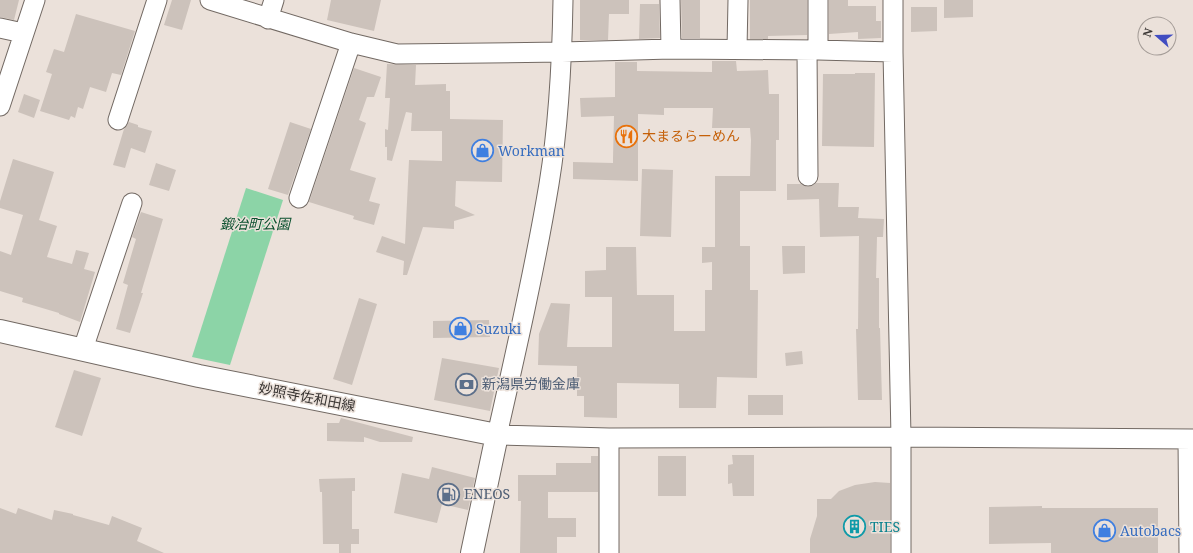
<svg xmlns="http://www.w3.org/2000/svg" width="1193" height="553" font-family="'Noto Serif','Noto Sans JP',serif">
<rect width="100%" height="100%" fill="#ebe1da"/>
<!-- green -->
<path fill="#8cd4a7" d="M246 188 283 200 230 365 192 357Z"/>
<!-- building -->
<path fill="#ccc2bb" d="M0 0H19L14 20 0 17Z
M172 0H191L182 30 164 25Z
M331 0H381L374 31 327 20Z
M580 0H629V14H609L608 40H580Z
M681 0H700V38H682Z
M750 0H807V35L768 36V39H750Z
M829 0H848V6H876V21H881V38L858 39V32L829 34Z
M944 0H973V17L944 18Z
M640 4H659L660 38 639 39Z
M911 7H937V31L911 32Z
M76 14 135 31 121 75 112 73 106 92 90 87 83 109 78 107 75 118 71 116 69 120 40 111 52 74 46 72 54 49 64 52Z
M712 61H736L737 71 768 70 769 94H779V140H776V191H740V246H750V290H758L757 378 717 377 716 408H679V384L617 383V418L584 417V396H577V366L538 365 539 334 551 303 570 304 567 347H612V297H585V271L606 270V247H636L637 295H674V331H705V290H712V262L702 263V247H715V176H750L751 140 750 128H712L713 108H664V115L638 114V181L573 179V162L613 163V158L614 116 581 117 580 98 615 97V62H637V71L712 72Z
M387 64 416 65 415 85 446 84V91H450V119L503 120 502 182 456 181 455 206 475 215 454 221V229L423 227 407 275H403L404 261 376 252 382 236 405 244 409 160 442 161V131H411L412 113 406 112 392 161 387 160V147H385V129L388 130 390 98H385Z
M354 68 381 77 374 97H367L359 120 366 123 350 170 376 178 369 201 380 204 374 225 353 219 354 216 309 202Z
M855 73H875L874 147 822 146 823 74H855Z
M24 94 40 100 34 118 18 112Z
M129 122 138 125V127L152 131 145 153 131 148 125 168 113 165 124 129Z
M290 122 311 129 288 195 268 189Z
M13 159 54 172 39 220 57 226 47 257 72 264 76 250 89 253 84 269 95 272 80 322 59 314V313L22 302 23 298 0 291V251L11 255 23 215 0 208V201Z
M156 163 176 170 169 191 149 185Z
M642 169 673 170 671 237 640 236Z
M816 183H839L838 207H859L858 218 884 219 883 237H877L876 278H879V328H880L882 400H858L856 329H858L859 236 820 237 819 199 787 200V184H801L808 187Z
M141 212 163 219 141 293H143L130 333 116 329 128 285 123 283 136 239 132 237Z
M782 246H805V273L783 274Z
M359 298 377 304 352 385 333 379Z
M489 320 490 337 433 338V321Z
M802 351 803 364 786 366 785 353Z
M442 358 499 368 490 411 434 400Z
M74 370 101 378 82 436 55 427Z
M748 395H783V415H748Z
M341 418 413 437 412 442H380L364 437V442L327 441V423H339Z
M732 455H754V496H733L732 483 728 484V465L733 464Z
M591 456H598V492H548V518H576V537H557V553H520L521 501H518V475H556V463H591Z
M658 456H686V496H658Z
M432 467 475 478 468 510 442 504 437 523 394 513 402 473 429 479Z
M355 478V491H352V529H359V544H351V553H339V544H323L322 492H320L319 479Z
M875 482 890 483V553H810V539L817 516V499H831L839 491 855 485Z
M1042 506V508H1158V553H1051V543L989 544V507Z
M0 508 16 514 18 508 52 520 54 510 73 514V515L109 525 112 516 142 528 137 541 164 553H0Z"/>
<g fill="none" stroke-linecap="round" stroke-linejoin="round">
<defs>
<path id="minor" d="M210 0 351 43 397 54 562 52 671 49 818 50 893 52
M563 0C562 61 559 123 549 184 535 268 516 352 497 435L609 438 901 437 1193 439
M670 0 671 49
M818 0V50
M893 0V52L901 437V553
M268 19 274 0
M0 28 23 33
M737 49 738 0
M807 50 808 176
M0 106 35 0
M118 120 157 0
M299 198 351 43
M83 349 132 203
M1188 439 1189 553
M609 553V438"/>
<path id="major" d="M0 331 199 376 497 435 472 553"/>
</defs>
<!-- minor casing -->
<use href="#minor" stroke="#726963" stroke-width="21"/>
<!-- major casing -->
<use href="#major" stroke="#726963" stroke-width="24"/>
<!-- minor -->
<use href="#minor" stroke="#fff" stroke-width="19"/>
<!-- major -->
<use href="#major" stroke="#fff" stroke-width="22"/>
</g>
<!-- icons -->
<defs>
<symbol id="restaurant-ring" viewBox="-11 -11 22 22"><circle r="9.5" fill="#ebe1da" stroke="#e8710a" stroke-width="1.5"/><path d="M-5-6h1v4h1v-4h1v4h1v-4h1v5L-1.5 .5V6h-2V.5L-5-1ZM5-6V6H3V1.5H1.5Q1.5-4 5-6Z" fill="#e8710a"/></symbol>
<symbol id="shop-ring" viewBox="-11 -11 22 22"><circle r="9.5" fill="#ebe1da" stroke="#3f7fe0" stroke-width="1.5"/><path d="M-5-2.5h2.3a2.7 3.5 0 0 1 5.4 0H5L5.5 6h-11ZM-1.5-2.5h3a1.5 2.3 0 0 0-3 0Z" fill="#3f7fe0"/></symbol>
<symbol id="bank-ring" viewBox="-11 -11 22 22"><circle r="9.5" fill="#ebe1da" stroke="#5c6f8a" stroke-width="1.5"/><path d="M-6-4H6V4H-6ZM0-2.3a2.3 2.3 0 1 0 0 4.6a2.3 2.3 0 1 0 0-4.6Z" fill="#5c6f8a"/></symbol>
<symbol id="fuel-ring" viewBox="-11 -11 22 22"><circle r="9.5" fill="#ebe1da" stroke="#5c6f8a" stroke-width="1.5"/><path d="M-5.5-6h7V0h2V4h1.3V-2.5L3-4.5l.8-.8L6-3V5H2.5V1h-1V6h-7ZM-4.2-4.7v3.2H.2V-4.7Z" fill="#5c6f8a"/></symbol>
<symbol id="building-ring" viewBox="-11 -11 22 22"><circle r="9.5" fill="#ebe1da" stroke="#0f9aa8" stroke-width="1.5"/><path d="M-4-6H4V6H1V3H-1V6H-4ZM-2.5-4.3h1.7v1.8h-1.7ZM.8-4.3h1.7v1.8H.8ZM-2.5-1h1.7V.8h-1.7ZM.8-1h1.7V.8H.8Z" fill="#0f9aa8"/></symbol>
</defs>
<g fill-rule="evenodd">
<use href="#restaurant-ring" x="614" y="124" width="25" height="25"/>
<use href="#shop-ring" x="470" y="138" width="25" height="25"/>
<use href="#shop-ring" x="448" y="316" width="25" height="25"/>
<use href="#bank-ring" x="454" y="372" width="25" height="25"/>
<use href="#fuel-ring" x="436" y="482" width="25" height="25"/>
<use href="#building-ring" x="842" y="514" width="25" height="25"/>
<use href="#shop-ring" x="1092" y="518" width="25" height="25"/>
</g>
<g text-anchor="middle" stroke-width="3" stroke-linejoin="round" paint-order="stroke">
<!-- food labels -->
<g font-size="14" fill="#c56008" stroke="#ebe1da" text-anchor="start">
<text x="642" y="141">大まるらーめん</text>
</g>
<!-- shop labels -->
<g font-size="14" fill="#366cbe" stroke="#ebe1da" text-anchor="start">
<text x="498" y="156">Workman</text>
<text x="476" y="334">Suzuki</text>
<text x="1120" y="536">Autobacs</text>
</g>
<!-- park labels -->
<g font-size="14" font-style="italic" fill="#084f2d" stroke="#ebe1da">
<text x="255" y="229">鍛冶町公園</text>
</g>
<!-- service labels -->
<g font-size="14" fill="#4e5e75" stroke="#ebe1da" text-anchor="start">
<text x="482" y="389">新潟県労働金庫</text>
<text x="464" y="499">ENEOS</text>
</g>
<!-- street labels -->
<g font-size="14" fill="#393533" stroke="#ebe1da">
<text transform="translate(307 397) rotate(11)" y="5">妙照寺佐和田線</text>
</g>
<!-- culture labels -->
<g font-size="14" fill="#0d838f" stroke="#ebe1da" text-anchor="start">
<text x="870" y="532">TIES</text>
</g>
</g>
<!-- north arrow -->
<g transform="translate(1157 36) rotate(290)"><circle r="19" fill="#ebe1da" stroke="#a49c97"/>
<path d="M0-3L7 15L0 10L-7 15Z" fill="#414dc1"/>
<text y="-6" font-size="11" font-weight="bold" text-anchor="middle" fill="#393533">N</text>
</g>
</svg>
